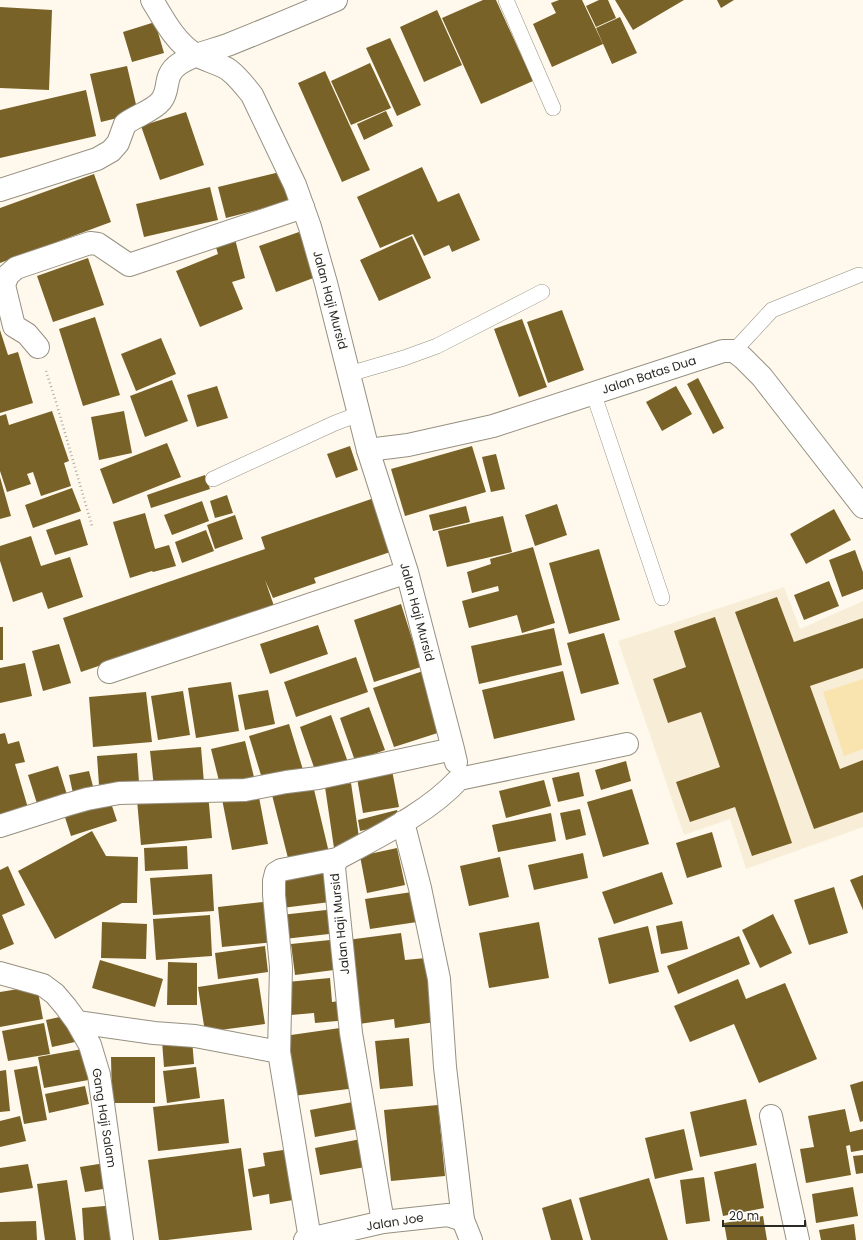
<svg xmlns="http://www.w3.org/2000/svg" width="863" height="1240" font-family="Poppins,sans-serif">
<rect width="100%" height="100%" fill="#fef9ec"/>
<!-- built -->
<path fill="#f8eed7" d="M784 587 800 629 863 601V827L746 869 730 819 684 835 618 641Z"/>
<!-- green -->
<path fill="#f9e3af" d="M863 679V749L844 756 823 692Z"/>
<!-- building -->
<path fill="#796227" d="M483 0H496L533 81 481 104 442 18Z
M559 0H582L603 44 552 67 533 24 556 13 551 3Z
M599 0H608L616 18 596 27 586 6Z
M615 0H684L633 30Z
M717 0H734L721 8Z
M0 7 52 10 49 90 0 88Z
M437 10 462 65 424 82 400 27Z
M620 17 637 53 612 64 596 28Z
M155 22 164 53 132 62 123 32Z
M390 38 421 105 397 116 366 48Z
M370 63 391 108 351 125 331 81Z
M127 66 138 113 101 122 90 74Z
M325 71 370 170 342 182 298 83Z
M86 90 96 136 0 158V110Z
M386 111 393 126 364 140 357 124Z
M186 112 204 165 160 180 141 126Z
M422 167 438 202 459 193 480 240 452 252 449 245 424 256 413 234 380 248 357 197Z
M284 171 292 201 226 218 218 187Z
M94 174 111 222 0 263V208Z
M210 187 218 220 144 237 136 204Z
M299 232 316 277 276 292 259 246Z
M412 236 431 278 379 301 360 260Z
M235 239 245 278 232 282 243 309 200 327 176 271 218 254 215 244Z
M88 258 104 305 53 322 37 276Z
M562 310 584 370 548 383 527 322Z
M95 317 120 395 83 406 59 329Z
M522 319 547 387 519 397 494 329Z
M0 330 8 355 18 352 33 403 0 413Z
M161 338 176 374 136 391 121 354Z
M698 378 724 428 713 434 687 384Z
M172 380 188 421 145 437 130 396Z
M217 386 228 418 197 427 187 395Z
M676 386 692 414 662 431 646 402Z
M52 411 69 461 64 463 71 486 41 496 33 472 27 474 31 484 7 492 0 471V416L6 414 9 425Z
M124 411 132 453 99 460 91 417Z
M167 443 181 477 113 504 100 469Z
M350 446 358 470 336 478 327 454Z
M472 446 486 492 405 516 391 469Z
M496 454 505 489 491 492 482 457Z
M205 475 210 489 151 508 147 495Z
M0 477 11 516 0 519Z
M72 488 81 511 33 528 25 505Z
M227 495 233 513 215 518 210 501Z
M380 496 399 549 314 578 316 583 273 598 265 580 274 606 81 672 63 618 265 549 261 537Z
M202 501 209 521 172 535 164 515Z
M557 504 567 535 535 546 525 515Z
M466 506 470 522 433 531 429 515Z
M834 509 851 540 806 564 790 534Z
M145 513 155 549 169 545 176 566 153 572 152 571 130 578 113 522Z
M235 515 243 539 215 549 207 525Z
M503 516 512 552 447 567 438 531Z
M80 519 88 545 55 555 46 530Z
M206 530 214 551 182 563 175 542Z
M31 536 41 566 70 557 83 597 48 609 42 592 13 602 0 561V546Z
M533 547 555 623 522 633 517 615 469 628 462 601 499 591 498 586 472 593 467 572 491 564 490 559Z
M599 549 620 620 569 634 549 563Z
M855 550 863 572V589L842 597 829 560Z
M829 581 839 606 804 620 794 595Z
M777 597 794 642 863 618V668L810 686 840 769 863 760V812L814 829 735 612Z
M401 604 421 667 374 682 354 620Z
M715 617 792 843 752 856 735 807 690 822 676 782 720 767 701 712 668 723 653 679 686 667 674 631Z
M318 625 328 654 270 674 260 644Z
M0 627H3V660H0Z
M554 628 562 665 479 684 471 646Z
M604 633 619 684 581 694 567 643Z
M59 644 71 683 43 691 32 651Z
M356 657 368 692 296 717 284 682Z
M25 663 32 696 0 703V668Z
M426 670 447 730 394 747 373 688Z
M563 671 575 720 494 739 482 690Z
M231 682 239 731 196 738 188 688Z
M268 690 275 724 245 730 238 695Z
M183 691 190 735 158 740 151 696Z
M146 692 152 742 93 747 89 697Z
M369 707 385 750 355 761 340 718Z
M331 715 349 765 317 776 300 727Z
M289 724 304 773 264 785 249 736Z
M5 733 8 744 19 741 25 762 15 764 28 808 0 816V734Z
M245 741 255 781 221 789 211 749Z
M201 747 204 783 154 787 150 751Z
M137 753 139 782 99 785 97 756Z
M626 761 631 781 601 790 595 770Z
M391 765 399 807 363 813 356 772Z
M58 766 69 801 39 810 28 775Z
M89 771 95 794 74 798 69 775Z
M579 772 584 796 558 802 552 778Z
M544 780 551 806 506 818 499 791Z
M312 781 330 857 290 866 271 791Z
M351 783 360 844 334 848 325 787Z
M632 789 649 844 603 857 587 802Z
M258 792 268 844 232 850 222 799Z
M208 793 212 838 141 845 137 800Z
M109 797 117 821 71 836 63 811Z
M580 809 586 835 566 840 560 813Z
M397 810 400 822 360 831 358 820Z
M551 813 556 841 498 852 492 825Z
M92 831 106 856 138 857 137 903H122L55 939 18 871Z
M712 832 722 867 687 878 676 843Z
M187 846 188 869 145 871 144 848Z
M397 848 405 885 367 893 360 856Z
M583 853 588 878 534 890 528 865Z
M500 857 509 897 469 906 460 866Z
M8 866 25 905 2 915 14 944 0 950V870Z
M326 870 330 902 282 908 278 876Z
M662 872 673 904 614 924 602 892Z
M212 874 214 911 153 915 150 878Z
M863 875V910L850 880Z
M834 887 848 933 809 945 794 900Z
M412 892 417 922 370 929 365 899Z
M271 901 275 942 222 947 218 907Z
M335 909 338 933 284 939 281 915Z
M773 914 792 953 760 968 742 930Z
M210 915 212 956 156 960 153 919Z
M682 921 688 949 661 954 656 926Z
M102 922 147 924 146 959 101 958Z
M539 922 549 978 489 988 479 933Z
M648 926 659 972 609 984 598 938Z
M401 933 405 960 426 958 435 1022 395 1028 394 1019 359 1024 347 940Z
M739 936 750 964 678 994 667 966Z
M330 940 334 970 295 975 291 944Z
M265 946 268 972 218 979 215 953Z
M100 960 163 979 155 1007 92 988Z
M168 962 197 963V1005H167Z
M258 978 265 1024 205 1032 198 987Z
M330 978 332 1002 346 1000 348 1020 315 1023 314 1013 291 1015 287 982Z
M738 979 746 999 785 983 817 1059 759 1083 734 1024 690 1042 674 1006Z
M37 986 43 1019 0 1027V992Z
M69 1015 75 1042 52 1047 46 1020Z
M44 1023 50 1054 8 1061 2 1031Z
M347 1027 356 1088 293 1096 284 1036Z
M409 1038 413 1086 380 1089 375 1041Z
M192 1039 194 1064 164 1067 162 1041Z
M88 1048 94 1079 44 1088 38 1057Z
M111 1057H155V1103H112Z
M37 1066 47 1120 24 1124 14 1070Z
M196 1067 200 1098 167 1103 163 1071Z
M6 1070 10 1111 0 1112V1071Z
M863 1081V1121L860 1122 850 1085Z
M85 1086 89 1104 49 1113 45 1094Z
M224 1099 229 1143 158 1151 153 1107Z
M746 1099 757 1145 700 1157 690 1112Z
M358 1101 363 1128 315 1137 310 1110Z
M438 1105 445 1176 391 1181 384 1110Z
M845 1109 850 1132 863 1129V1150L851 1152 850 1145 846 1146 851 1175 806 1183 800 1149 814 1147 808 1116Z
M20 1116 26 1141 0 1147V1121Z
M684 1129 693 1170 655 1179 645 1138Z
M366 1138 371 1166 320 1175 315 1148Z
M241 1148 252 1230 167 1240H159L148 1160Z
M290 1149 299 1199 270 1204 269 1194 253 1197 248 1169 265 1166 263 1153Z
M863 1155V1173L856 1174 853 1156Z
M105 1163 109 1188 85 1192 80 1167Z
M756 1163 764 1208 723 1216 714 1172Z
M28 1164 33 1188 0 1193V1168Z
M704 1177 710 1221 686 1224 680 1180Z
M649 1178 668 1240H591L579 1198Z
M67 1180 76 1240H45L37 1184Z
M853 1187 858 1216 816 1223 812 1194Z
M571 1199 583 1240H551L542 1208Z
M116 1205 119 1240H84L82 1208Z
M763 1216 767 1240H727L724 1223Z
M36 1221 37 1240H0V1222Z
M854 1224 856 1240H821L819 1230Z"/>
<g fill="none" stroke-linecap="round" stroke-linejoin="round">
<defs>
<path id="service" d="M506 0 553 108
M734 351 772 310 859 275
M349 374 404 358 437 346 542 292
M593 392 662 598
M213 479 335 423 359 414"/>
<path id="minor" d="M0 190 97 159 111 151 118 143 125 124C135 116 153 111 161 101 171 89 162 76 179 64 195 53 212 51 230 44 265 30 301 15 336 0
M38 347 27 334 14 326 4 285 8 275 16 268 90 243 98 244 129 265 303 207
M368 450 407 572 453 749 456 762
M109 672 407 572
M459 779 627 744
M403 822 420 888 439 979 445 1067 463 1220
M0 826 66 805 87 799 119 793 245 790 286 782 318 778 453 749
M0 973 43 985 55 994 66 1007 77 1022 90 1045 99 1075 122 1240
M77 1022 154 1033 195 1036 279 1052
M771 1116 798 1240
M383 1222 351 1033 334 867 337 859C377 837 428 813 459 779
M310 1239 279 1052 281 967 274 895V881L276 873 281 870 337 859"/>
<path id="tertiary" d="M152 0C164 20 175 42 196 55 206 61 219 63 229 70 238 77 245 86 252 95L295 185 310 227 326 283 368 450 408 445 493 426 723 351H734L743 358 762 377 863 507
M305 1240 383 1222 448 1215 463 1220 471 1240"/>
</defs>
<!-- service casing -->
<use href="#service" stroke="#969081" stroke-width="16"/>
<!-- minor casing -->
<use href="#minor" stroke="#969081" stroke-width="24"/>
<!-- tertiary casing -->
<use href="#tertiary" stroke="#969081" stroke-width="24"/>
<!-- path -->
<path stroke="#afaba1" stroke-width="2.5" stroke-dasharray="1 3" stroke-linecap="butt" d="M46 371 56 402 92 526"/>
<!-- service -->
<use href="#service" stroke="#fff" stroke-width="15"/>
<!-- minor -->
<use href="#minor" stroke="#fff" stroke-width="22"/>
<!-- tertiary -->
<use href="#tertiary" stroke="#fff" stroke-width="22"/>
</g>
<g text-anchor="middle" stroke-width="4" stroke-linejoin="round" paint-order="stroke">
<!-- street labels -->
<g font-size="12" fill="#2b2923" stroke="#fff">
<text transform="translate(330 300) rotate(75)" y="4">Jalan Haji Mursid</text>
<text transform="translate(649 375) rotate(-18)" y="4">Jalan Batas Dua</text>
<text transform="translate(417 612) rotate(75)" y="4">Jalan Haji Mursid</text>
<text transform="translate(340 924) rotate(-96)" y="4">Jalan Haji Mursid</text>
<text transform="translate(104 1118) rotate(81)" y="4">Gang Haji Salam</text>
<text transform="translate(395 1222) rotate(-9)" y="4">Jalan Joe</text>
</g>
</g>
<!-- scale -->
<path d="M723 1220v6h82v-6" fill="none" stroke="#2b2923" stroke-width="2"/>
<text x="729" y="1220" font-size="12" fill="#2b2923" stroke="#ffffff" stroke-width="3" paint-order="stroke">20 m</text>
</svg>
